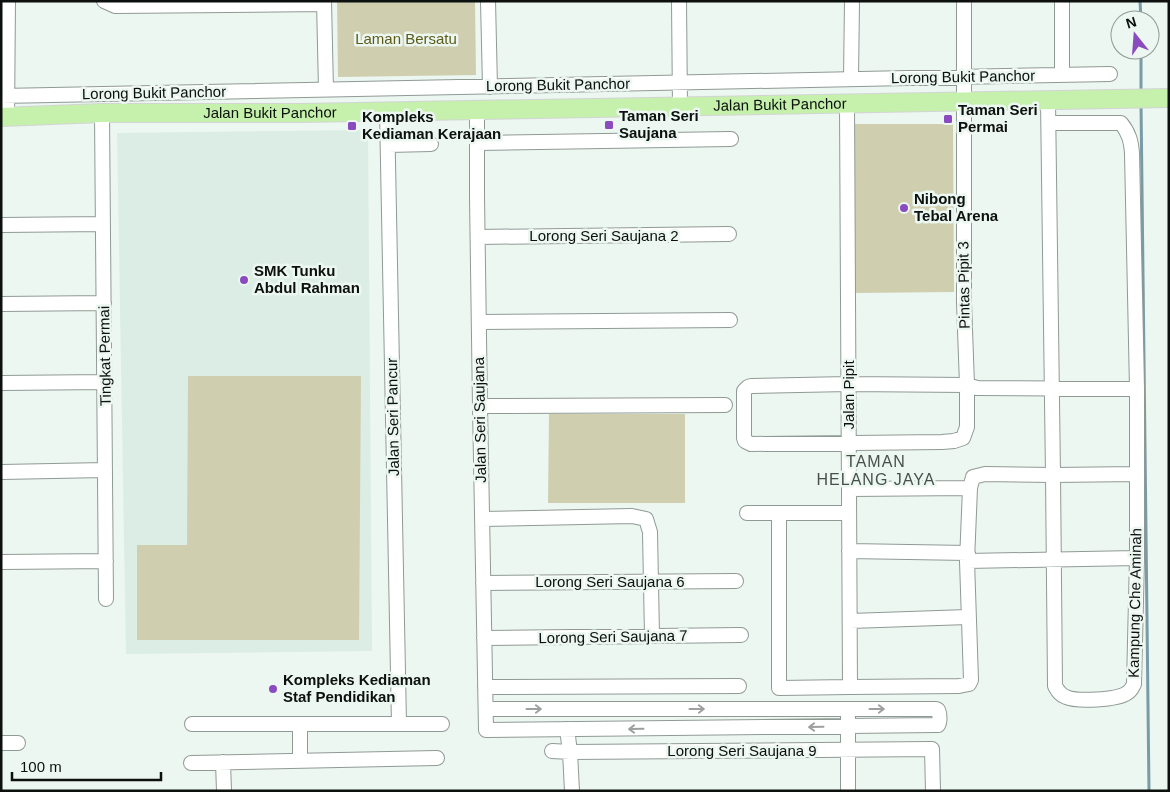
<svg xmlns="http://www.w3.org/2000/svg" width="1170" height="792" font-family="Helvetica,sans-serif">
<rect width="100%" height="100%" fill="#ecf7f1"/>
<!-- built -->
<path fill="#dbede4" d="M368 130 372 651 126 654 117 133Z"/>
<!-- green -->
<path fill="#cfcfb0" d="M337 1H475L476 75 338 77Z
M854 124H953L954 292 855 293Z
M188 376H361L359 640H137V545H187Z
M549 414H685V503H548Z"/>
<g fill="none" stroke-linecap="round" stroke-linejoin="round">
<!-- stream -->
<path stroke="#789ba6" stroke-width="3" d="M1140 1 1141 20
M1141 50V92
M1141 103 1149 791"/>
<defs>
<path id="minor" d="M104 1 115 6 324 4
M324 1 326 90
M488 1 490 87
M679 1 680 107
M964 1V302L967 385V427L963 438 954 441 942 442 751 444 745 441 744 438V391L748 387 751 386 848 384 967 385 977 388 1137 389
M1062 1V75
M851 79 852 1
M1 96 1110 74
M1048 101 1053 475 1055 686C1058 691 1060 695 1066 697 1077 702 1117 700 1127 693 1131 691 1132 688 1134 684L1137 558V389L1132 153C1131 141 1129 133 1121 123H1049
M847 104 850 687
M477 110V197L480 406 486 730 935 725H938C940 722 940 714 938 710L936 709H486
M387 111 399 724
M102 113 106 599
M7 117 8 1
M477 143 731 139
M388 145 431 144
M1 225 103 224
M478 237 729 234
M1 304 104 303
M479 322 730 320
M1 383 105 382
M480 406 725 405
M1 472 105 470
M849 489 970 488
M747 513H849
M779 513V688L850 687 959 686 969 684 971 680 967 561 970 488 973 477 985 474 1053 475 1137 474
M482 519 632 516 646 519 650 532 652 636
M849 551 968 553
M967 561 1137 558
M1 562 106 561
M483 583 736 581
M850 621 968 617
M484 638 741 635
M485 687 739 686
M848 717V791
M192 724H442
M567 729 570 752 572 791
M1 743H18
M552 751 570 752 932 749 933 791
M300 761V724
M223 762 224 791
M191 763 437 758"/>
<g id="major">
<path id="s1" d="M1 117 102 113H300L1169 98"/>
</g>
</defs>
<!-- minor casing -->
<use href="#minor" stroke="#909a95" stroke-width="16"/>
<!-- major casing -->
<use href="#major" stroke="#d3d4d4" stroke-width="20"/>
<!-- minor -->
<use href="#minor" stroke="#fff" stroke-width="14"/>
<!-- major -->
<use href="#major" stroke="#c5f1ad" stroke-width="18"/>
</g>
<!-- one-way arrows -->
<defs><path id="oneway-shaft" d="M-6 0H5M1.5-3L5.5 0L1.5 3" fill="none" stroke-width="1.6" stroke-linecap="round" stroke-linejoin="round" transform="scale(1.25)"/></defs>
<g stroke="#9e9f9f">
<use href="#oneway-shaft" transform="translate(534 709)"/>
<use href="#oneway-shaft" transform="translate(697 709)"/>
<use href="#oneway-shaft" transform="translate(877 709)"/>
<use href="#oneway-shaft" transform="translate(816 727) rotate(179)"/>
<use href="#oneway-shaft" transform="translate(636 729) rotate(179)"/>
</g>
<!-- markers -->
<g fill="#8a4bc0" stroke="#ecf7f1" stroke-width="2">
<rect x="943" y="114" width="10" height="10" rx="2.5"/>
<rect x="604" y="120" width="10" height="10" rx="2.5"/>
<rect x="347" y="121" width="10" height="10" rx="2.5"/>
<circle cx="904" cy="208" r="5"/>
<circle cx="244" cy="280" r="5"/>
<circle cx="273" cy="689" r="5"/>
</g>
<g text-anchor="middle" stroke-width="5" stroke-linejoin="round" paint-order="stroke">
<!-- park labels -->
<g font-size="15" fill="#5d5b18" stroke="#ecf7f1">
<text x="406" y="44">Laman Bersatu</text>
</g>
<!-- street labels -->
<g font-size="15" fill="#0c100e" stroke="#ecf7f1">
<text transform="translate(963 77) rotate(-1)" y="5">Lorong Bukit Panchor</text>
<text transform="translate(558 85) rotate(-1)" y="5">Lorong Bukit Panchor</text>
<text transform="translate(154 93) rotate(-1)" y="5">Lorong Bukit Panchor</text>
<text dy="5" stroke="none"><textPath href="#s1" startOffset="779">Jalan Bukit Panchor</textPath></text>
<text dy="5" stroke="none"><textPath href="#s1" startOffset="269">Jalan Bukit Panchor</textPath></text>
<text x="604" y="241">Lorong Seri Saujana 2</text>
<text transform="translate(964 285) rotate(-91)" y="5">Pintas Pipit 3</text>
<text transform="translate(105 356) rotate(-91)" y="5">Tingkat Permai</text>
<text transform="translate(849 395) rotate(-90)" y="5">Jalan Pipit</text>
<text transform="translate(393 417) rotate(-91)" y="5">Jalan Seri Pancur</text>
<text transform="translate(480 420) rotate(-91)" y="5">Jalan Seri Saujana</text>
<text x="610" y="587">Lorong Seri Saujana 6</text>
<text transform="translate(1135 603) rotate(-89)" y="5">Kampung Che Aminah</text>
<text transform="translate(613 637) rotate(-1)" y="5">Lorong Seri Saujana 7</text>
<text x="742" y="756">Lorong Seri Saujana 9</text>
</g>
<!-- poi labels -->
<g font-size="15" font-weight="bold" fill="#0c100e" stroke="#ecf7f1" text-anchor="start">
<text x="958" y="115">Taman Seri<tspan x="958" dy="17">Permai</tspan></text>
<text x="619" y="121">Taman Seri<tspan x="619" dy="17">Saujana</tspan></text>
<text x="362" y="122">Kompleks<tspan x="362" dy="17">Kediaman Kerajaan</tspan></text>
<text x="914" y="204">Nibong<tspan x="914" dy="17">Tebal Arena</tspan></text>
<text x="254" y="276">SMK Tunku<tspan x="254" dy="17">Abdul Rahman</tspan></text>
<text x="283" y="685">Kompleks Kediaman<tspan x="283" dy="17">Staf Pendidikan</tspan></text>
</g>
<!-- neighbourhood labels -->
<g font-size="16" letter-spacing="1" fill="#47504b" stroke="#ecf7f1">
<text x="876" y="467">TAMAN<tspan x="876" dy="18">HELANG JAYA</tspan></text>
</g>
</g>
<!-- border -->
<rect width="1170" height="792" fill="none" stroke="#0c100e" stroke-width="5"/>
<!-- north arrow -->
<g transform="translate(1135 35) rotate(343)"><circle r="24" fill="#ecf7f1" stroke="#929b96"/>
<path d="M0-4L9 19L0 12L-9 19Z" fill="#8a4bc0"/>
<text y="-8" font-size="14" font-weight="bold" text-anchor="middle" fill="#0c100e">N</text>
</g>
<!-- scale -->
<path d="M12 772v8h149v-8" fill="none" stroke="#0c100e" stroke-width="2.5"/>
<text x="20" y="772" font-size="15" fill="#0c100e" stroke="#ecf7f1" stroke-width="4" paint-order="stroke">100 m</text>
</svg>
